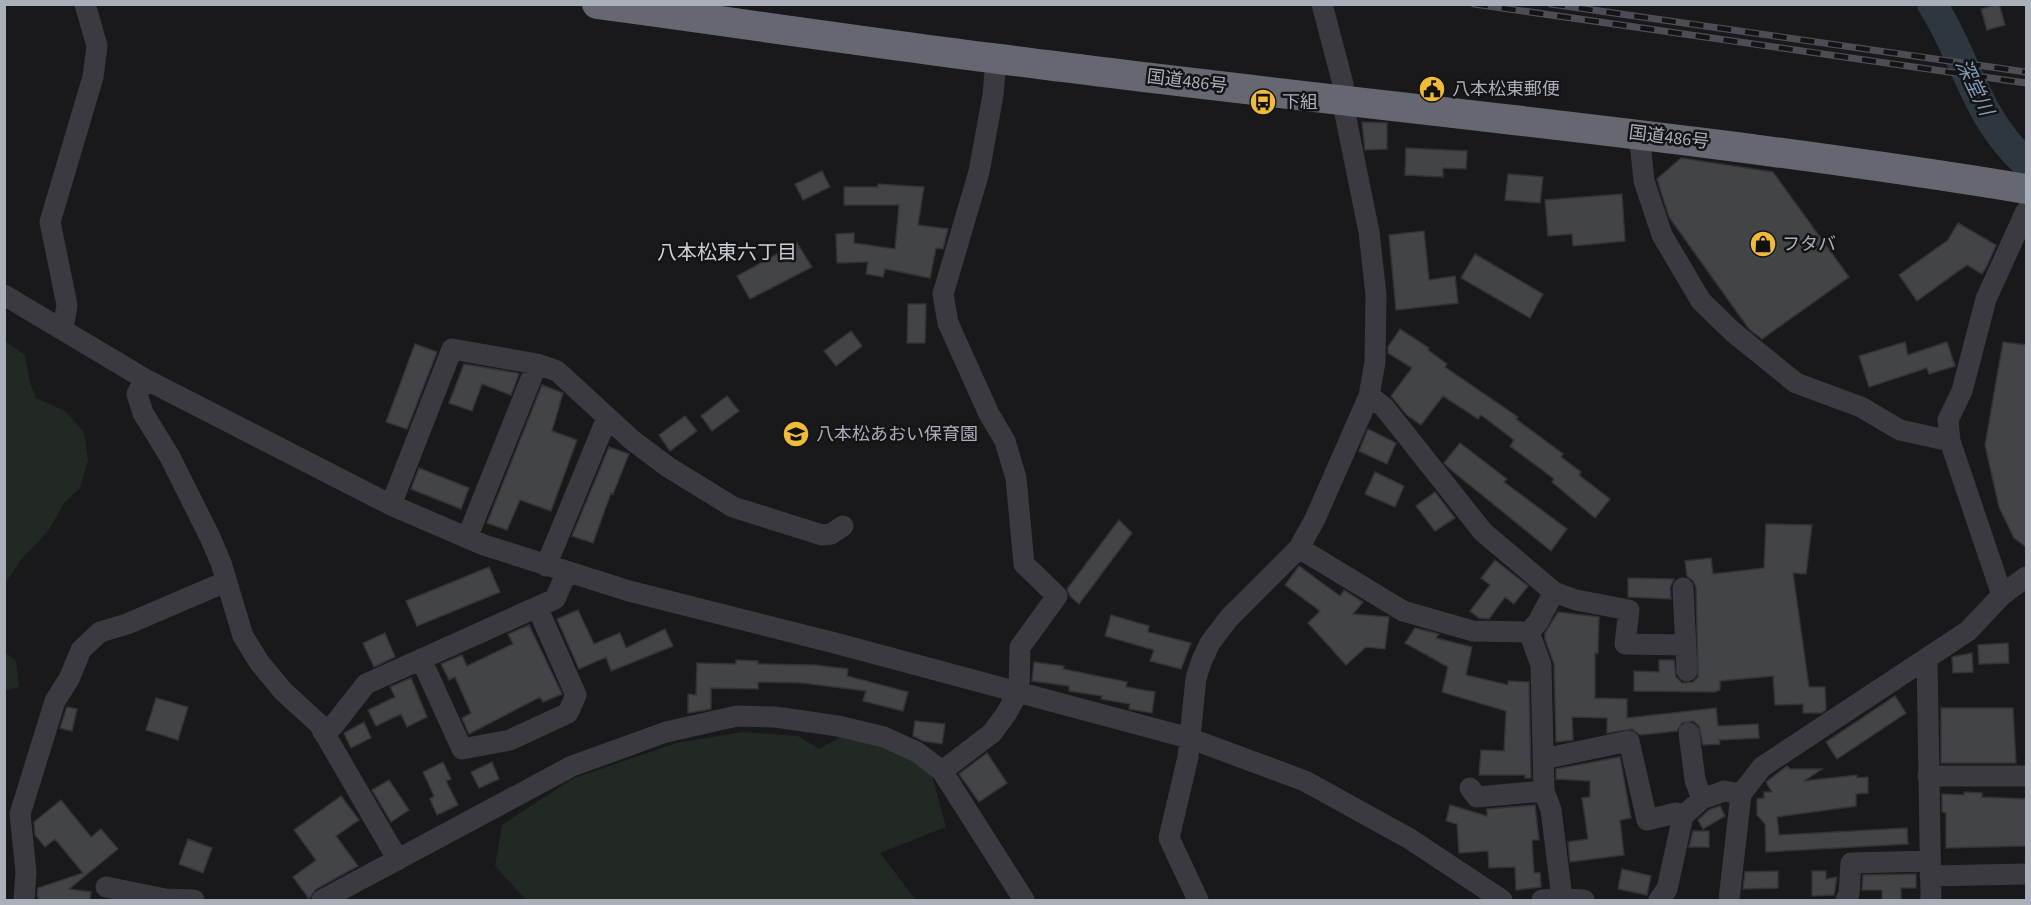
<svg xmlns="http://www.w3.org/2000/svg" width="2031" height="905" font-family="'Source Sans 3','Noto Sans JP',sans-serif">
<rect width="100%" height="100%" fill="#19191b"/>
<!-- green -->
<path fill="#212922" d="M5 341 25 355 30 383 36 398 65 411 84 432 88 460 80 488 64 503 49 530 20 561 5 584Z
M4 651 16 661 19 687 5 691Z
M743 732 798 736 819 749 846 734 884 743 930 768 946 827 880 853 916 900H526L495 866 502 825 572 779 676 743Z"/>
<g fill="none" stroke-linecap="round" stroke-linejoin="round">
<!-- river -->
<path stroke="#2e373f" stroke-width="30" d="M1932 4C1967 59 1976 118 2026 163"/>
</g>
<!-- building -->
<path fill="#434448" stroke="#333337" stroke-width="1.5" d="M1999 4 2005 25 1987 30 1981 9Z
M1362 122 1387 123V149L1365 150Z
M1406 148 1467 151 1466 169 1443 168V177L1405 175Z
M1681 158 1773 172 1849 277 1762 339 1749 329 1669 217 1657 179Z
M822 171 830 187 803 200 795 184Z
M1508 174 1543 177 1540 203 1505 200Z
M878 184 924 187 918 225 948 229 943 249 936 248 930 278 885 269 883 277 866 274 868 262 837 263 836 234 854 233V243L895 249 899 205H844V187H878Z
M1622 194 1625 241 1573 246 1572 234 1548 236 1545 200Z
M1958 223 1996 245 1987 266 1982 274 1967 265 1917 301 1899 275 1948 240Z
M1424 231 1429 280 1455 276 1458 303 1396 310 1389 235Z
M797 243 812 267 750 299 737 276Z
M1475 254 1543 294 1530 318 1461 278Z
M908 304H926L925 343H907Z
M1400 329 1429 348 1428 350 1447 364 1445 367 1518 417 1516 419 1563 454 1561 457 1581 472 1579 475 1610 499 1595 518 1552 482 1554 479 1510 446 1514 440 1481 415 1478 419 1443 396 1421 425 1407 415 1391 396 1412 368 1388 353V347Z
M851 331 862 346 836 366 824 351Z
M1905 342 1908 355 1947 342 1955 366 1929 374 1927 368 1869 387 1859 356Z
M2003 342 2026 345V547L2014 538 1999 507 1985 445Z
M415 344 437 352 407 429 386 422Z
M464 364 517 373 519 374 511 395 482 384 472 411 449 403Z
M542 385 563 393 552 431 577 440 551 511 520 500 507 530 487 523Z
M727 396 739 411 712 431 701 416Z
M685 416 697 431 670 451 659 435Z
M1368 429 1396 443 1387 464 1359 451Z
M1460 443 1507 479 1504 482 1567 529 1551 551 1450 469 1444 463Z
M609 447 629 454 613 494 611 493 593 543 572 536Z
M419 468 469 488 461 509 411 489Z
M1375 472 1404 486 1395 507 1365 494Z
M1435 492 1455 518 1435 531 1416 506Z
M1119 520 1132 533 1079 604 1070 596 1067 589Z
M1766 524 1812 525 1806 574 1793 573 1809 687H1825L1826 710 1821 713H1803V704L1775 705 1773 676 1720 681V690L1715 692 1634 691V671L1659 672V660H1674L1676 677 1682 683 1693 682 1698 677 1696 587 1693 581 1687 576 1685 561 1711 558 1713 574 1764 568Z
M1495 560 1528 586 1514 604 1505 597 1489 619 1479 618 1470 611 1490 585 1481 578Z
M1299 566 1340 596 1344 590 1363 602 1353 614 1389 617 1385 649 1366 647 1346 665 1308 623 1320 611 1285 585Z
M489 567 500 592 417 626 406 601Z
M1628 578 1674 579 1670 588 1671 599 1628 597Z
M578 610 594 644 620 633 626 648 665 629 673 646 611 671 606 657 579 669 557 619Z
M1558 612 1599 617 1598 653H1595V698L1627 699V718L1716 708 1718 726 1758 724 1759 738 1719 740 1720 744 1703 745 1699 726 1693 721 1682 723 1677 731 1640 735 1632 729 1607 733V718L1572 717 1573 740 1556 742 1554 664 1545 639V633Z
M1111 615 1149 626 1148 632 1191 643 1181 669 1150 661 1154 650 1105 636Z
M529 625 562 694 543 702 540 697 469 734 462 718 471 713 455 677 449 680 441 664 462 655 467 666 513 644 508 634Z
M1415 628 1439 634 1436 638 1472 647 1466 675 1508 685V681L1529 682 1531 778H1525V775H1479L1481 750 1504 751 1506 711 1442 692 1448 667 1405 643Z
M385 633 395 657 374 667 363 643Z
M2008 643 2009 663 1979 664 1978 645Z
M1972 653 1973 672 1953 673 1952 657Z
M736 660 758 661V664L815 665 848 669 847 676 908 692 903 711 863 701 866 691 803 683 758 682V689L711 688V709L688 713V694L696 695 697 663 736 664Z
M1034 662 1064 666 1063 669 1127 682 1126 687 1155 692 1152 713 1129 709 1130 704 1101 699 1102 696 1069 691V686L1032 681Z
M411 678 427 717 407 727 401 714 376 726 368 710 395 697 390 687Z
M1895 696 1906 713 1837 759 1826 742Z
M156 698 188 707 178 740 146 730Z
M67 707 77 709 72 731 60 728Z
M1941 708H2013L2016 763H1941Z
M915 721 945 724 942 744 923 741 913 736Z
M364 722 371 738 351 748 344 733Z
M987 753 1007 783 979 802 959 774Z
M1620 757 1631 818 1620 820 1624 855 1570 862 1568 842 1588 839 1582 798 1590 797V781L1556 779V769Z
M443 762 451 779 446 781 458 805 437 815 430 799 434 796 423 772Z
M492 762 499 779 479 788 471 772Z
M1787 766 1790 769H1822L1804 781 1857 775V778L1868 777V793L1856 794V806L1777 817 1779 835 1907 828 1908 844 1766 852 1765 824 1757 815V799L1764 798V792H1772L1766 782Z
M389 780 409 810 391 822 372 790Z
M1964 792 1982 793V797L2026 799V846L1946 848V813L1942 812V794L1964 795Z
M341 796 359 820 336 836 358 866 316 889 309 899 293 877 316 860 294 830Z
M61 800 91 837 101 829 118 849 69 889 91 892 90 900H39L37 895 38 888 83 873 55 839 45 847 35 835 34 822Z
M1450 805 1487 816V809L1535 805 1539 840H1532L1534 873H1540L1541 887 1516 890 1515 867 1489 868 1488 851 1459 853 1457 824 1446 821Z
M1720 806 1725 816 1703 829 1698 820 1709 810Z
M1693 831H1709V847H1689Z
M188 839 212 848 203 873 179 864Z
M1622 869 1651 876 1647 895 1618 889Z
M1778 871V888L1743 889 1745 872Z
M1812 871H1826V879L1837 877 1834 895 1812 896Z
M1916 874V888H1901V900H1882V890H1862L1863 875Z"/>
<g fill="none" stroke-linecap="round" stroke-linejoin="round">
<!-- minor -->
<path stroke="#3a3a40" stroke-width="21" d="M1639 133 1644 181 1662 235 1701 301 1733 332 1796 383 1861 407 1900 430 1950 441
M4 295 145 379 391 505 484 545 629 591 835 643 1189 738 1305 781 1410 839 1502 900
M63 329 67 305 50 222 93 77 97 46 85 4
M145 379 137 394 143 413 170 457 210 537 221 563 243 636 259 662 283 691 319 724 398 860
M1369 396 1384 407 1483 532 1554 592 1576 600 1629 610 1625 644 1686 645
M391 505 452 349 537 364 557 371 632 440 668 467 733 507 822 535 831 534 843 526
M467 538 537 364
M1299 548 1403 611 1473 631 1529 632 1538 622 1554 592
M546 566 607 418
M1683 588 1687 671
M2002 595 1950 441 1948 420 1962 391 1986 299 2026 211
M1529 632 1541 665 1544 791 1551 810 1562 898
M1927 658 1931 900
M421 659 462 749 510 740 568 713 576 695 537 607
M323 732 333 726 366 684 555 599 567 572
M1689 733 1695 780 1702 799
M1543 759 1629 741 1647 820 1676 813 1683 816
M942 771 992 733 1006 714 1019 691 1020 647 1057 596 1024 564 1016 478 1005 441 989 414 948 323 943 294 979 172 993 95 996 59
M1928 776H2026
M1470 788 1477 797 1544 791
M1930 876 2026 874
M106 887 165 899 194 900
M24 900 26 872 20 814 55 701 69 679 81 650 100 632 127 624 225 582
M322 900 572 766 666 732 737 716 775 717 838 726 884 737 917 752 942 771 1024 900
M1198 900 1169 838 1188 757 1196 678 1202 660 1210 643 1229 618 1299 548 1315 519 1369 396 1375 362 1376 295 1369 232 1342 99 1343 84 1322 4
M1542 900 1562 898 1584 900
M1659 900 1667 889 1683 816 1702 799 1724 791 1741 794
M1729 900 1741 794 1762 767 1968 631 2002 595 2026 577
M1846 900 1849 894 1851 863 1930 861"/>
<!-- highway -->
<path stroke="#666871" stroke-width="30" d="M597 4C731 22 865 42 999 59 1341 104 1685 133 2026 189"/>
<defs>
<path id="rail" d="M1474 4 2026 83
M1551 4 2026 72"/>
</defs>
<!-- rail casing -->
<use href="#rail" stroke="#4d4e55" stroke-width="7"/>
<!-- rail -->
<use href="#rail" stroke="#141416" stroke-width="4.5" stroke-dasharray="14" stroke-linecap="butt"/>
</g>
<!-- icons -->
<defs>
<symbol id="civic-disc" viewBox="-11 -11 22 22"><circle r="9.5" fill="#f1bb3a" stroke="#141416"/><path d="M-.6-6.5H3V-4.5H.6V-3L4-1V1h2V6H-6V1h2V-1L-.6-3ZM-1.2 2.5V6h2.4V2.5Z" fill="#111"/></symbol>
<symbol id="bus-disc" viewBox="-11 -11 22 22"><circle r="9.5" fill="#f1bb3a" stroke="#141416"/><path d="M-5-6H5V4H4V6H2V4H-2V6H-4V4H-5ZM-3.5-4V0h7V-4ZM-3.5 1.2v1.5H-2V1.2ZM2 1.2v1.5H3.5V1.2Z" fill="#111"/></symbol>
<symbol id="shop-disc" viewBox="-11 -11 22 22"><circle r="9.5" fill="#f1bb3a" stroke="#141416"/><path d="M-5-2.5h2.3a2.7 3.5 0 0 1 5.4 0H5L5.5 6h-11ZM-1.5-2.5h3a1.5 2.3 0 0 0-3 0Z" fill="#111"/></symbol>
<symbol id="school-disc" viewBox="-11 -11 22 22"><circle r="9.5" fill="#f1bb3a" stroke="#141416"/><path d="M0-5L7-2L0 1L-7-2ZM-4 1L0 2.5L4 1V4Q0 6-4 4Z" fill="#111"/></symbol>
</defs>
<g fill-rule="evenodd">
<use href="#civic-disc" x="1417" y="74" width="30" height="30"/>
<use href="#bus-disc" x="1248" y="87" width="30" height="30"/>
<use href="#shop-disc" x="1748" y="229" width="30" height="30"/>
<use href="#school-disc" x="781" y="419" width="30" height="30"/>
</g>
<g text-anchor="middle" stroke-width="5" stroke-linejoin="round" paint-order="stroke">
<!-- street labels -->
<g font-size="18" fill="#abafba" stroke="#141416">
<text transform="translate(1187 81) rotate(7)" y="6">国道486号</text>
<text transform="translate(1669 137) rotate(7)" y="6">国道486号</text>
</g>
<!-- poi labels -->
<g font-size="18" fill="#abafba" stroke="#141416" text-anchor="start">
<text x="1452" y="95">八本松東郵便</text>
<text x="1282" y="108">下組</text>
<text x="1782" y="250">フタバ</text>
<text x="816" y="440">八本松あおい保育園</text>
</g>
<!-- water labels -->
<g font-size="20" font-style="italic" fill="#839cb5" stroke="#141416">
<text transform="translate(1975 87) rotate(64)" y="7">深堂川</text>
</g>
<!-- neighbourhood labels -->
<g font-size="20" fill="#ccced6" stroke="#141416">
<text x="727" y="259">八本松東六丁目</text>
</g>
</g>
<!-- border -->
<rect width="2031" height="905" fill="none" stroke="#abafba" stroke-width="12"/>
</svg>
